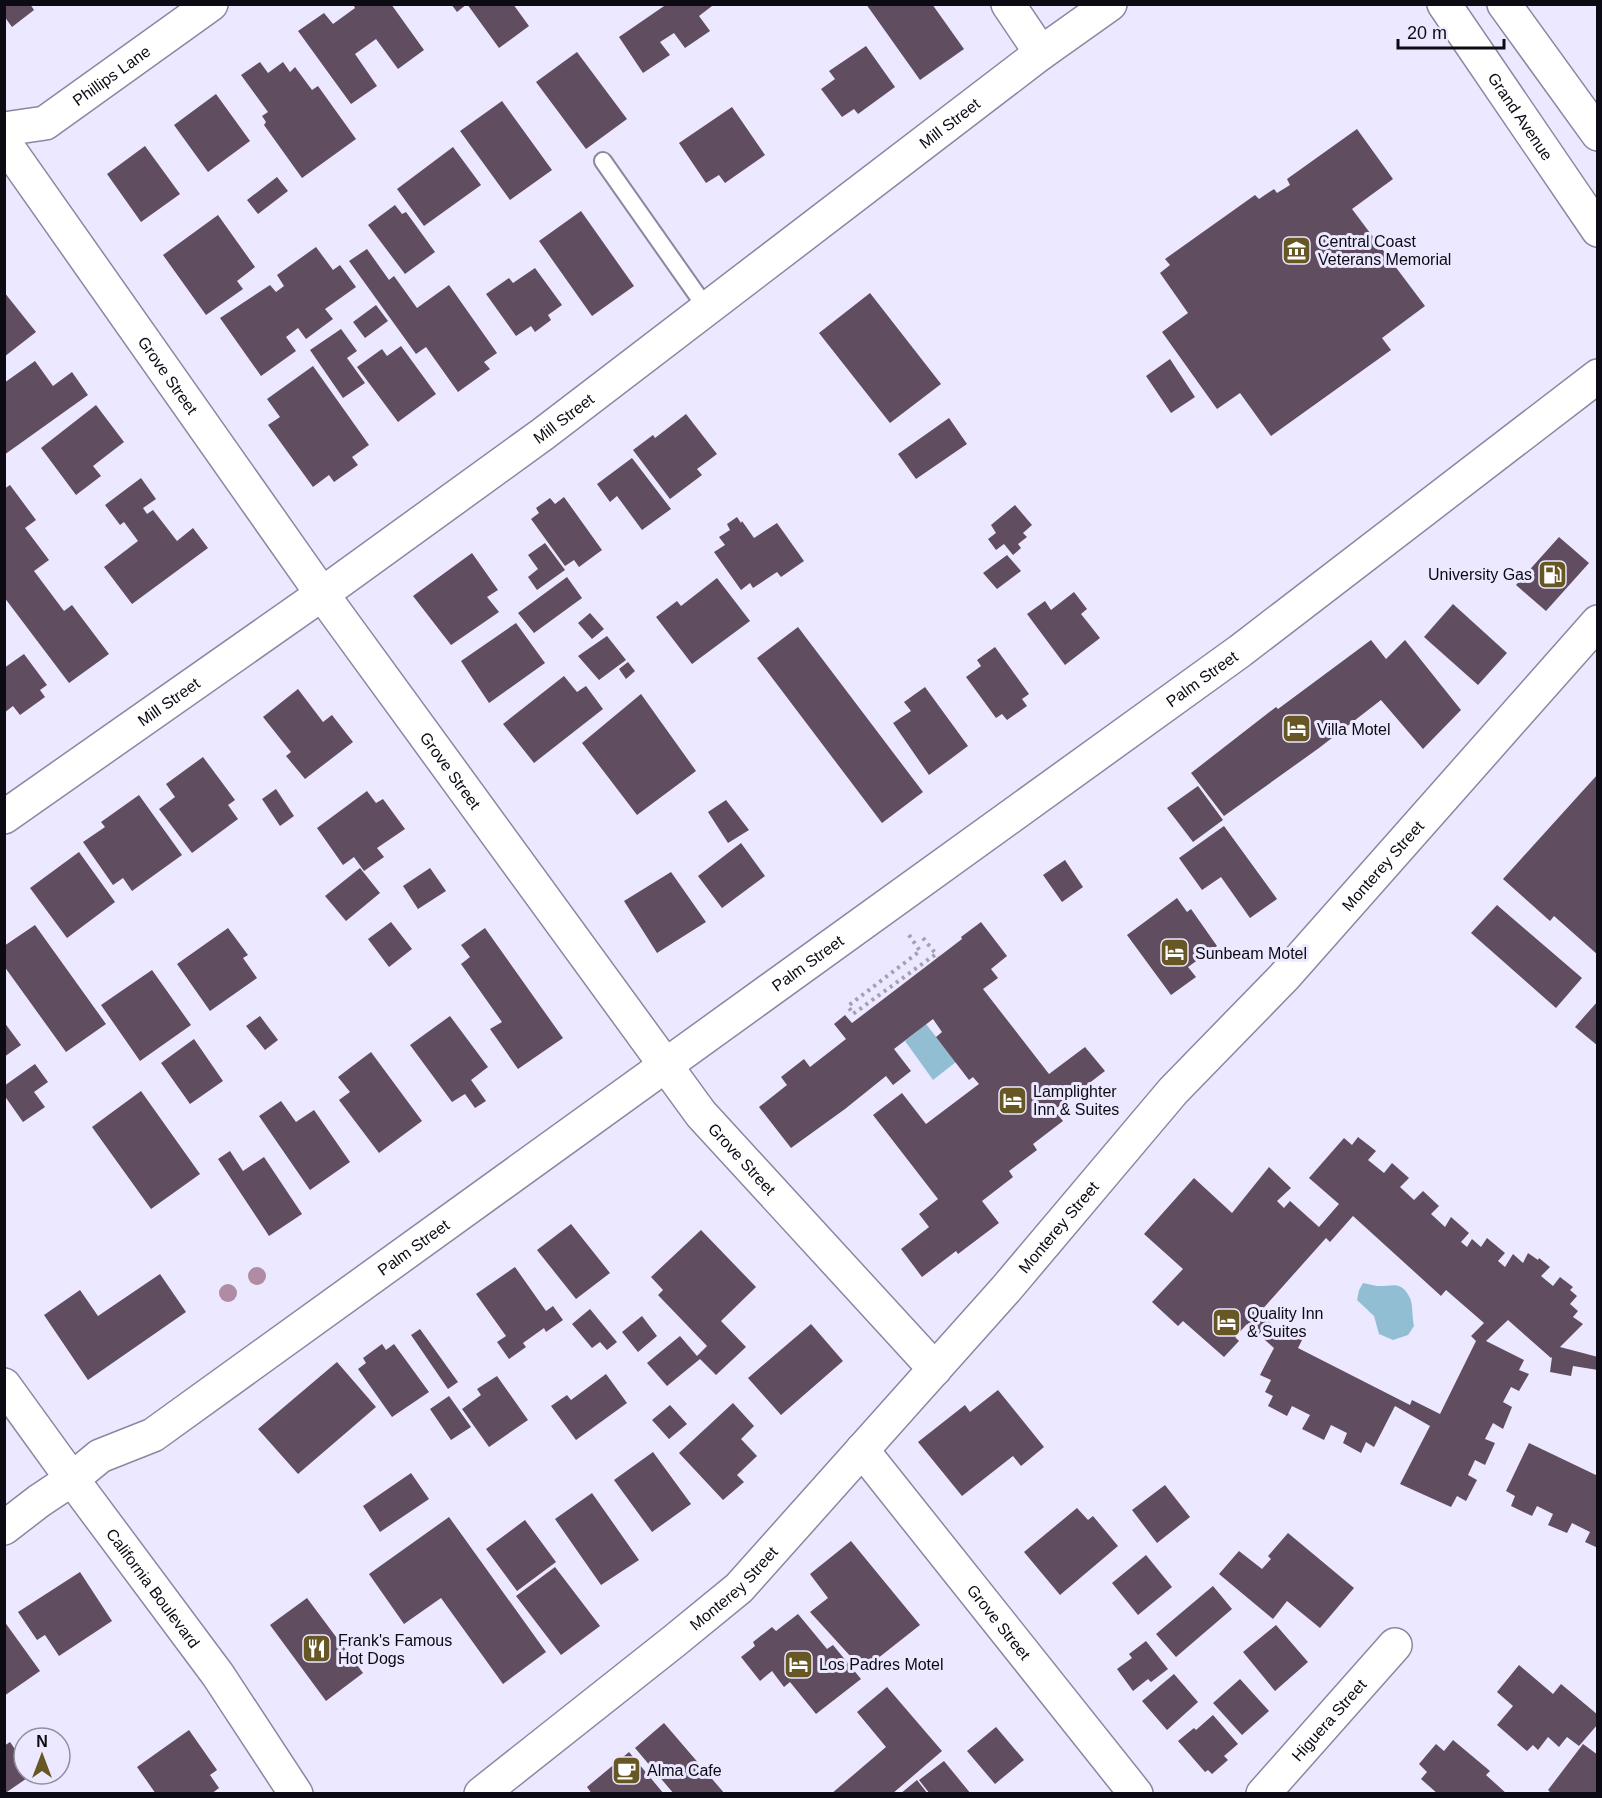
<svg xmlns="http://www.w3.org/2000/svg" width="1602" height="1798" font-family="Arial,sans-serif">
<rect width="100%" height="100%" fill="#ece8ff"/>
<!-- water -->
<path fill="#92bed4" d="M926 1024 956 1062 933 1080 905 1041Z
M1363 1283C1368 1284 1372 1285 1377 1286 1391 1287 1401 1279 1410 1298 1413 1304 1412 1318 1414 1326L1408 1335 1393 1340 1379 1334 1374 1316 1357 1300 1359 1290Z"/>
<!-- building -->
<path fill="#614d60" fill-rule="evenodd" d="M4 4H30L34 10 12 27 4 16Z
M353 4H391L424 50 398 69 376 39 355 54 377 86 351 104 298 31 324 13 333 24 355 8Z
M451 4H467L457 12Z
M467 4H513L529 26 499 48Z
M667 4H711L712 6 699 16 710 31 685 48 674 33 660 42 670 55 643 73 619 37Z
M866 4H932L964 49 920 80Z
M866 46 895 87 858 114 854 109 842 117 821 89 835 79 829 71Z
M577 52 627 119 586 149 536 82Z
M260 62 268 73 283 62 290 72 295 67 312 90 318 86 356 139 302 178 264 125 266 122 262 116 268 112 241 75Z
M216 94 250 141 208 172 174 125Z
M502 101 552 170 510 200 460 131Z
M732 107 765 155 725 183 719 175 706 183 679 143Z
M1357 129 1393 179 1352 209 1425 306 1382 338 1391 350 1271 436 1240 393 1217 409 1162 332 1188 313 1160 273 1170 265 1165 259 1255 195 1259 199 1274 189 1277 193 1290 185 1287 179Z
M145 146 180 194 141 222 107 174Z
M453 147 481 185 424 226 397 189Z
M277 177 288 191 258 214 247 200Z
M395 205 402 214 406 212 435 252 405 274 368 225Z
M581 211 634 286 592 316 539 241Z
M218 215 255 267 237 281 243 289 206 315 163 255Z
M316 247 333 270 340 265 356 287 325 309 333 319 306 339 298 328 286 337 296 351 261 376 220 318 270 285 276 292 284 286 277 275Z
M367 249 389 280 394 276 417 308 449 285 497 353 484 362 490 369 458 392 426 347 416 354 349 261Z
M535 268 562 305 548 315 551 320 535 332 531 326 516 336 486 294 509 278 513 283Z
M4 292 36 332 4 357Z
M870 293 941 384 890 423 819 333Z
M376 305 388 321 365 338 353 322Z
M341 329 357 351 347 358 365 383 343 398 310 350Z
M401 346 436 394 398 422 357 367 382 349 387 356Z
M1170 359 1195 397 1171 413 1146 376Z
M35 361 53 386 72 372 88 395 4 455V383Z
M313 366 369 445 352 457 358 465 334 482 329 475 313 487 268 425 280 417 267 399Z
M96 405 124 442 93 466 101 476 76 495 41 448Z
M686 414 717 454 697 469 702 475 670 499 633 450 653 435 655 438Z
M949 418 967 444 916 479 898 454Z
M632 458 671 509 642 530 617 496 610 502 597 484Z
M141 478 156 499 143 508 147 514 153 510 177 541 193 528 208 548 132 604 104 567 138 541 124 522 120 525 105 505Z
M10 485 36 520 25 528 49 560 34 571 64 611 72 605 109 654 69 683 4 597V489Z
M564 497 602 550 579 567 574 560 565 566 531 519 539 513 536 508 550 498 555 504Z
M1015 505 1032 525 1023 533 1027 537 1018 544 1021 548 1013 555 1004 544 996 550 988 539 996 533 991 525Z
M737 517 741 523 742 521 754 538 777 523 804 561 781 577 777 572 753 588 750 583 741 590 714 552 725 545 719 537 730 530 727 524Z
M1559 537 1589 563 1546 611 1516 585Z
M545 543 565 570 537 590 528 577 538 569 528 555Z
M472 553 498 590 487 597 499 612 451 645 413 596Z
M1007 555 1021 571 997 589 983 573Z
M567 577 582 598 534 633 518 613Z
M717 578 750 621 692 664 656 617 677 601 681 606Z
M1074 592 1087 609 1081 614 1100 638 1065 665 1027 614 1045 601 1051 610Z
M1453 604 1507 653 1478 685 1424 637Z
M590 613 604 629 592 639 578 623Z
M516 623 545 663 489 703 461 661Z
M798 627 923 792 882 823 757 658Z
M607 636 626 660 599 680 578 656Z
M1371 640 1386 659 1405 640 1461 710 1423 749 1381 700 1319 748 1224 816 1191 773 1276 707 1278 709Z
M995 647 1029 694 1022 699 1027 706 1007 720 1002 714 996 718 966 677 981 666 977 660Z
M24 654 47 685 40 690 45 697 20 715 13 706 4 713V668Z
M628 662 635 671 626 679 619 669Z
M564 676 577 692 586 686 603 709 534 763 503 724Z
M925 687 968 746 929 775 893 723 911 711 904 702Z
M298 689 323 722 332 715 353 742 305 779 286 756 291 752 263 717Z
M641 694 696 771 637 815 582 743Z
M203 757 235 800 228 805 238 819 192 853 159 809 175 797 166 784Z
M1598 774V955L1554 916 1550 921 1503 879Z
M1198 786 1223 820 1193 842 1167 808Z
M276 789 294 816 280 826 262 799Z
M367 791 376 803 383 799 405 829 377 848 384 857 364 871 354 857 343 865 317 828Z
M139 795 182 855 132 891 123 878 113 885 83 842 105 827 101 822Z
M726 800 749 830 728 843 708 812Z
M1224 826 1277 899 1250 918 1221 877 1202 890 1179 858Z
M741 843 765 876 722 908 698 876Z
M79 852 115 902 67 938 30 888Z
M1065 860 1083 887 1062 902 1043 875Z
M360 868 380 893 346 921 325 896Z
M430 868 446 891 418 909 403 886Z
M671 872 706 922 657 953 624 901Z
M1177 898 1187 912 1191 909 1217 946 1188 967 1196 977 1171 995 1127 935Z
M1497 905 1582 978 1556 1008 1471 933Z
M391 922 412 949 389 967 368 939Z
M981 922 1007 956 991 969 998 978 983 989 1049 1074 1085 1047 1105 1071 1054 1110 1063 1121 1033 1144 1037 1150 1009 1171 1013 1177 982 1201 999 1223 958 1254 956 1251 922 1277 901 1249 929 1227 919 1214 938 1199 873 1115 902 1093 926 1124 979 1084 973 1077 969 1080 936 1037 942 1032 933 1019 894 1049 911 1071 893 1085 886 1076 845 1109 791 1148 759 1107 787 1085 781 1077 804 1059 810 1067 846 1039 834 1024 845 1015 852 1023 962 939 961 937Z
M35 925 106 1024 66 1052 4 966V946Z
M228 928 248 955 243 958 257 978 210 1011 177 964Z
M485 928 563 1038 518 1069 490 1029 502 1022 461 964 470 957 461 945Z
M152 970 191 1025 140 1061 101 1005Z
M1598 1001V1046L1575 1027Z
M260 1016 278 1040 265 1050 246 1026Z
M450 1016 488 1067 471 1080 486 1101 475 1108 465 1094 452 1102 410 1045Z
M4 1022 21 1045 4 1057Z
M194 1039 223 1081 190 1104 161 1063Z
M371 1052 422 1121 379 1153 339 1100 350 1092 338 1077Z
M35 1064 48 1082 34 1092 45 1107 23 1122 4 1095V1086Z
M141 1091 200 1174 151 1209 92 1127Z
M281 1101 296 1122 314 1110 350 1162 310 1190 259 1116Z
M1358 1137 1376 1151 1368 1160 1384 1173 1392 1163 1409 1178 1400 1187 1414 1200 1423 1191 1439 1206 1431 1214 1445 1227 1451 1217 1469 1233 1461 1242 1467 1247 1472 1239 1481 1247 1487 1238 1505 1253 1498 1261 1505 1267 1513 1254 1523 1263 1528 1253 1538 1260 1539 1258 1550 1267 1541 1276 1553 1286 1560 1277 1573 1287 1570 1290 1577 1296 1570 1304 1578 1311 1573 1317 1583 1324 1560 1347 1598 1357V1370L1573 1366 1571 1376 1550 1372 1552 1357 1551 1358 1508 1320 1486 1341 1524 1360 1519 1370 1529 1374 1519 1391 1511 1387 1503 1402 1512 1407 1503 1429 1493 1423 1485 1439 1495 1443 1485 1465 1475 1460 1468 1475 1477 1480 1466 1501 1457 1496 1451 1507 1400 1484 1430 1426 1395 1406 1374 1447 1366 1442 1361 1453 1343 1443 1347 1433 1331 1425 1324 1440 1302 1429 1310 1415 1292 1406 1287 1416 1268 1406 1273 1396 1265 1392 1271 1380 1260 1375 1274 1348 1247 1324 1235 1337 1239 1341 1224 1357 1183 1321 1178 1326 1152 1302 1183 1269 1144 1234 1194 1178 1232 1213 1269 1167 1291 1188 1277 1201 1284 1208 1290 1201 1319 1227 1339 1204 1309 1178 1344 1138 1352 1145ZM1353 1216 1441 1296 1446 1290 1484 1323 1471 1336 1476 1341 1440 1414 1412 1400 1410 1405 1298 1348 1305 1334 1288 1326 1284 1334 1259 1313 1326 1238 1330 1242Z
M230 1151 243 1171 264 1157 302 1214 269 1236 218 1159Z
M571 1224 610 1273 576 1299 537 1250Z
M701 1230 756 1287 721 1321 746 1347 716 1375 700 1359 667 1386 647 1363 680 1336 697 1356 707 1346 658 1295 663 1290 651 1277Z
M515 1267 546 1311 553 1306 563 1320 546 1332 544 1328 523 1343 526 1347 509 1359 497 1342 506 1336 476 1294Z
M160 1274 186 1312 88 1380 44 1315 80 1290 98 1316Z
M590 1309 617 1342 607 1350 600 1342 592 1348 572 1324Z
M642 1316 657 1336 638 1352 622 1332Z
M811 1324 843 1361 781 1415 748 1378Z
M420 1329 458 1382 448 1389 411 1335Z
M382 1344 386 1350 394 1344 429 1392 392 1417 358 1369 366 1363 363 1358Z
M337 1362 376 1407 298 1474 258 1429Z
M606 1374 627 1403 576 1440 551 1406 567 1395 571 1400Z
M497 1376 528 1420 489 1447 462 1409 481 1395 477 1389Z
M998 1390 1044 1447 1021 1466 1013 1456 962 1496 918 1442 965 1405 970 1412Z
M449 1396 471 1427 451 1440 430 1409Z
M733 1403 754 1426 741 1439 757 1456 737 1475 744 1482 723 1500 679 1453Z
M670 1405 687 1424 669 1439 652 1420Z
M1529 1443 1598 1476V1548L1585 1542 1590 1532 1572 1523 1567 1533 1548 1525 1553 1514 1537 1506 1532 1516 1511 1506 1515 1496 1506 1491Z
M653 1452 691 1504 652 1532 614 1480Z
M411 1473 429 1499 380 1532 363 1506Z
M1165 1485 1190 1517 1157 1543 1132 1510Z
M592 1493 639 1560 601 1585 555 1519Z
M1077 1508 1088 1520 1093 1516 1118 1546 1060 1595 1024 1552Z
M449 1517 546 1652 503 1684 441 1598 404 1624 369 1574Z
M525 1520 556 1562 517 1591 486 1549Z
M1288 1533 1354 1588 1320 1628 1287 1601 1273 1619 1219 1574 1239 1551 1262 1569 1271 1559 1268 1556Z
M851 1541 920 1625 863 1670 810 1612 828 1598 810 1574Z
M1146 1555 1172 1587 1138 1615 1112 1583Z
M555 1567 600 1626 561 1655 516 1596Z
M80 1572 112 1621 59 1656 45 1635 37 1640 18 1612Z
M1213 1586 1232 1609 1176 1657 1156 1634Z
M307 1598 363 1673 326 1701 270 1625Z
M798 1614 827 1649 833 1645 861 1679 816 1714 790 1682 784 1687 772 1671 760 1681 741 1657 755 1646 753 1642 772 1627 776 1631Z
M4 1621 40 1671 4 1696Z
M1276 1625 1308 1662 1275 1691 1243 1652Z
M1146 1641 1168 1669 1151 1682 1148 1679 1133 1691 1117 1669 1132 1658 1129 1654Z
M1519 1665 1553 1694 1561 1684 1598 1715V1724L1579 1746 1567 1737 1559 1747 1548 1737 1538 1750 1533 1745 1527 1751 1497 1725 1513 1706 1497 1692Z
M1174 1674 1198 1702 1167 1730 1142 1701Z
M1240 1679 1269 1711 1242 1735 1213 1703Z
M887 1687 942 1751 892 1794H831L886 1747 857 1712Z
M1213 1715 1238 1744 1224 1756 1228 1760 1212 1774 1208 1770 1205 1772 1178 1741 1194 1728 1196 1730Z
M664 1723 725 1794H674L635 1748Z
M996 1727 1024 1760 995 1784 967 1751Z
M189 1730 217 1770 210 1775 219 1788 211 1794H156L137 1767Z
M1453 1740 1490 1771 1486 1775 1507 1794H1438L1421 1779 1427 1772 1419 1764 1436 1744 1444 1751Z
M10 1742 24 1762V1774H33L4 1794V1746Z
M1583 1744 1598 1755V1794H1552L1548 1790Z
M629 1752 664 1794H592L587 1787Z
M944 1761 971 1794H930L919 1780Z
M917 1780 928 1794H900Z"/>
<g fill="none" stroke-linecap="round" stroke-linejoin="round">
<defs>
<path id="service" d="M603 161 707 309"/>
<g id="minor">
<path d="M1008 4 1041 53"/>
<path id="s1" d="M4 129 45 123 211 4"/>
<path id="s2" d="M4 142 322 594 701 1114 935 1369"/>
<path id="s3" d="M4 817 322 594 543 434 1041 53 1110 4"/>
<path id="s4" d="M862 1450 1136 1794"/>
<path id="s5" d="M4 1528 39 1501 72 1479 100 1456 153 1435 1240 651 1598 376"/>
<path id="s6" d="M1263 1794 1395 1645"/>
</g>
<g id="tertiary">
<path id="s7" d="M1444 4 1598 230"/>
<path d="M1504 4 1598 134"/>
<path id="s8" d="M4 1385 72 1479 218 1675 296 1794"/>
<path id="s9" d="M481 1794 673 1642 739 1588 1006 1289 1173 1091 1284 977 1598 622"/>
</g>
</defs>
<!-- service casing -->
<use href="#service" stroke="#8c86a1" stroke-width="20"/>
<!-- minor casing -->
<use href="#minor" stroke="#8c86a1" stroke-width="36"/>
<!-- tertiary casing -->
<use href="#tertiary" stroke="#8c86a1" stroke-width="36"/>
<!-- path -->
<path stroke="#a4a0b3" stroke-width="4" stroke-dasharray="3 4.5" stroke-linecap="butt" d="M909 935 920 951 848 1006 853 1014 936 954 938 957
M923 938 936 954"/>
<!-- service -->
<use href="#service" stroke="#fff" stroke-width="16"/>
<!-- minor -->
<use href="#minor" stroke="#fff" stroke-width="33"/>
<!-- tertiary -->
<use href="#tertiary" stroke="#fff" stroke-width="33"/>
</g>
<!-- trees -->
<g fill="#af8ca3">
<circle cx="257" cy="1276" r="9"/>
<circle cx="228" cy="1293" r="9"/>
</g>
<!-- icons -->
<defs>
<symbol id="museum-square" viewBox="-11 -11 22 22"><rect x="-9" y="-9" width="18" height="18" rx="4" fill="#665724" stroke="#ece8ff"/><path d="M0-6L6-3V-2H-6V-3ZM-5-1h2V3h-2ZM-1-1h2V3h-2ZM3-1h2V3H3ZM-6 4H6V6H-6Z" fill="#fff"/></symbol>
<symbol id="fuel-square" viewBox="-11 -11 22 22"><rect x="-9" y="-9" width="18" height="18" rx="4" fill="#665724" stroke="#ece8ff"/><path d="M-5.5-6h7V0h2V4h1.3V-2.5L3-4.5l.8-.8L6-3V5H2.5V1h-1V6h-7ZM-4.2-4.7v3.2H.2V-4.7Z" fill="#fff"/></symbol>
<symbol id="hotel-square" viewBox="-11 -11 22 22"><rect x="-9" y="-9" width="18" height="18" rx="4" fill="#665724" stroke="#ece8ff"/><path d="M-6-4.5h1.5V1H6V5H4.5V3h-9V5H-6ZM-4 0a1.8 1.8 0 1 1 3.6 0ZM.5 0V-2.5h3Q6-2.5 6 0Z" fill="#fff"/></symbol>
<symbol id="restaurant-square" viewBox="-11 -11 22 22"><rect x="-9" y="-9" width="18" height="18" rx="4" fill="#665724" stroke="#ece8ff"/><path d="M-5-6h1v4h1v-4h1v4h1v-4h1v5L-1.5 .5V6h-2V.5L-5-1ZM5-6V6H3V1.5H1.5Q1.5-4 5-6Z" fill="#fff"/></symbol>
<symbol id="cafe-square" viewBox="-11 -11 22 22"><rect x="-9" y="-9" width="18" height="18" rx="4" fill="#665724" stroke="#ece8ff"/><path d="M-5.5-4.5H6V0H3Q3 3.5 0 3.5H-2.5Q-5.5 3.5-5.5 0ZM3-3.2v2h1.7v-2ZM-6 4.5H4V6H-6Z" fill="#fff"/></symbol>
</defs>
<g fill-rule="evenodd">
<use href="#museum-square" x="1280" y="234" width="33" height="33"/>
<use href="#fuel-square" x="1536" y="558" width="33" height="33"/>
<use href="#hotel-square" x="1280" y="712" width="33" height="33"/>
<use href="#hotel-square" x="1158" y="936" width="33" height="33"/>
<use href="#hotel-square" x="996" y="1084" width="33" height="33"/>
<use href="#hotel-square" x="1210" y="1306" width="33" height="33"/>
<use href="#restaurant-square" x="300" y="1632" width="33" height="33"/>
<use href="#hotel-square" x="782" y="1648" width="33" height="33"/>
<use href="#cafe-square" x="610" y="1754" width="33" height="33"/>
</g>
<g text-anchor="middle" stroke-width="6" stroke-linejoin="round" paint-order="stroke">
<!-- street labels -->
<g font-size="16" fill="#0c0a13" stroke="#ece8ff">
<text dy="6" stroke="none"><textPath href="#s1" startOffset="123">Phillips Lane</textPath></text>
<text dy="6" stroke="none"><textPath href="#s7" startOffset="136">Grand Avenue</textPath></text>
<text dy="6" stroke="none"><textPath href="#s3" startOffset="1173">Mill Street</textPath></text>
<text dy="6" stroke="none"><textPath href="#s2" startOffset="285">Grove Street</textPath></text>
<text dy="6" stroke="none"><textPath href="#s3" startOffset="687">Mill Street</textPath></text>
<text dy="6" stroke="none"><textPath href="#s5" startOffset="1470">Palm Street</textPath></text>
<text dy="6" stroke="none"><textPath href="#s3" startOffset="201">Mill Street</textPath></text>
<text dy="6" stroke="none"><textPath href="#s2" startOffset="771">Grove Street</textPath></text>
<text dy="6" stroke="none"><textPath href="#s9" startOffset="1298">Monterey Street</textPath></text>
<text dy="6" stroke="none"><textPath href="#s5" startOffset="984">Palm Street</textPath></text>
<text dy="6" stroke="none"><textPath href="#s2" startOffset="1257">Grove Street</textPath></text>
<text dy="6" stroke="none"><textPath href="#s9" startOffset="812">Monterey Street</textPath></text>
<text dy="6" stroke="none"><textPath href="#s5" startOffset="498">Palm Street</textPath></text>
<text dy="6" stroke="none"><textPath href="#s8" startOffset="252">California Boulevard</textPath></text>
<text dy="6" stroke="none"><textPath href="#s9" startOffset="326">Monterey Street</textPath></text>
<text dy="6" stroke="none"><textPath href="#s4" startOffset="220">Grove Street</textPath></text>
<text dy="6" stroke="none"><textPath href="#s6" startOffset="99">Higuera Street</textPath></text>
</g>
<!-- poi labels -->
<g font-size="16" fill="#0c0a13" stroke="#ece8ff" text-anchor="start">
<text x="1318" y="247">Central Coast<tspan x="1318" dy="18">Veterans Memorial</tspan></text>
<text x="1532" y="580" text-anchor="end">University Gas</text>
<text x="1317" y="735">Villa Motel</text>
<text x="1195" y="959">Sunbeam Motel</text>
<text x="1033" y="1097">Lamplighter<tspan x="1033" dy="18">Inn &amp; Suites</tspan></text>
<text x="1247" y="1319">Quality Inn<tspan x="1247" dy="18">&amp; Suites</tspan></text>
<text x="338" y="1646">Frank's Famous<tspan x="338" dy="18">Hot Dogs</tspan></text>
<text x="819" y="1670">Los Padres Motel</text>
<text x="647" y="1776">Alma Cafe</text>
</g>
</g>
<!-- border -->
<rect width="1602" height="1798" fill="none" stroke="#0c0a13" stroke-width="12"/>
<!-- north arrow -->
<g transform="translate(42 1756)"><circle r="28" fill="#ece8ff" stroke="#928fa1" stroke-width="1.5"/>
<path d="M0-4.5L10 22L0 15L-10 22Z" fill="#665724"/>
<text y="-9" font-size="16" font-weight="bold" text-anchor="middle" fill="#0c0a13">N</text>
</g>
<!-- scale -->
<path d="M1398 39v9h106v-9" fill="none" stroke="#0c0a13" stroke-width="3"/>
<text x="1407" y="39" font-size="18" fill="#0c0a13" stroke="#ece8ff" stroke-width="4.5" paint-order="stroke">20 m</text>
</svg>
